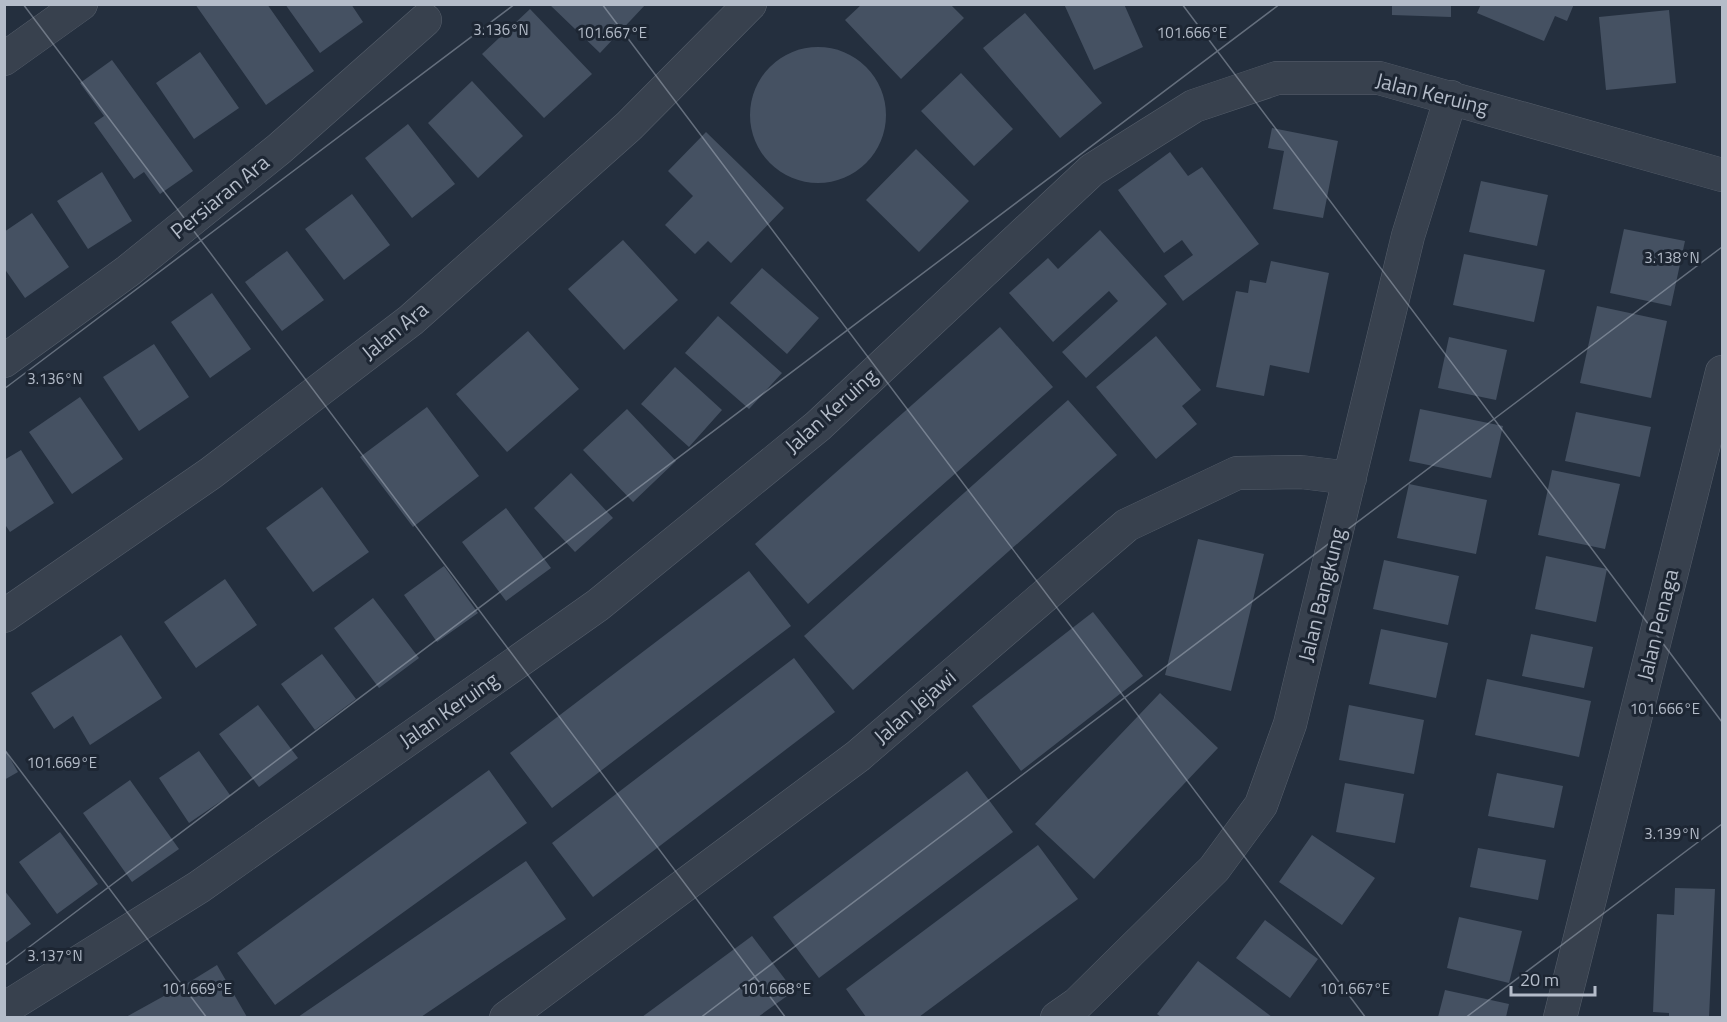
<svg xmlns="http://www.w3.org/2000/svg" width="1727" height="1022" font-family="'Titillium Web',sans-serif">
<rect width="100%" height="100%" fill="#242f3e"/>
<!-- building -->
<path fill="#455162" d="M195 4H267L314 71 266 105Z
M285 4H351L363 22 320 53Z
M549 4H646L600 53Z
M862 4H950L964 18 901 79 845 20Z
M1064 4H1124L1143 47 1094 70Z
M1392 4H1451V17L1392 15Z
M1481 4H1574L1567 21 1555 16 1544 41 1477 13Z
M530 9 592 74 544 118 482 54Z
M1669 10 1676 83 1606 90 1599 17Z
M1025 13 1102 103 1060 138 983 48Z
M750 115a68 68 0 1 1 136 0a68 68 0 1 1-136 0Z
M200 52 239 108 194 139 156 83Z
M112 60 193 171 160 194 144 172 134 179 94 123 104 116 80 83Z
M961 73 1013 129 974 166 921 111Z
M472 81 523 136 478 178 428 123Z
M408 124 455 184 412 218 365 158Z
M1272 128 1338 141 1323 218 1273 209 1284 151 1268 148Z
M706 132 784 208 731 263 708 241 695 254 665 225 693 196 668 171Z
M916 149 969 201 919 252 866 200Z
M1170 152 1188 176 1202 167 1259 244 1183 301 1164 276 1193 255 1182 240 1164 253 1118 190Z
M102 172 132 221 88 249 57 201Z
M1481 181 1548 195 1537 246 1469 232Z
M352 194 390 245 344 280 305 229Z
M32 213 69 267 25 298 4 268V232Z
M1624 229 1685 241 1671 306 1610 293Z
M1100 230 1167 304 1086 378 1062 352 1118 301 1109 291 1053 342 1009 293 1048 258 1058 269Z
M623 240 678 300 624 350 568 289Z
M287 251 324 300 282 331 245 282Z
M1464 254 1545 270 1534 322 1453 305Z
M1271 261 1329 273 1309 373 1270 365 1264 396 1216 387 1236 291 1248 293 1250 280 1266 283Z
M762 268 819 318 787 354 730 303Z
M212 293 251 349 210 378 171 322Z
M1597 306 1667 321 1651 398 1580 383Z
M718 316 782 373 749 409 685 353Z
M1000 327 1053 387 808 604 755 544Z
M528 331 579 389 507 452 456 394Z
M1156 336 1201 390 1182 406 1197 424 1156 459 1096 387Z
M1449 337 1507 350 1496 400 1438 388Z
M154 344 189 397 139 431 103 377Z
M675 367 722 410 689 447 641 404Z
M80 397 123 459 72 494 29 432Z
M1068 400 1117 455 853 690 804 636Z
M427 407 479 476 413 527 360 457Z
M627 409 676 461 633 502 583 450Z
M1420 409 1503 426 1491 478 1409 461Z
M1576 412 1651 427 1640 477 1565 461Z
M21 450 54 503 10 532 4 523V460Z
M1552 470 1620 484 1605 549 1538 535Z
M571 473 613 518 575 552 534 508Z
M1409 484 1487 500 1476 554 1397 538Z
M322 487 369 552 313 592 266 528Z
M506 508 551 568 506 601 462 542Z
M1198 539 1264 554 1231 691 1165 675Z
M1546 556 1607 569 1596 622 1535 609Z
M1384 560 1459 576 1448 625 1373 609Z
M444 566 478 613 437 642 404 595Z
M749 571 791 626 552 808 510 753Z
M225 579 257 625 196 668 164 622Z
M373 598 419 658 379 688 334 628Z
M1093 612 1143 676 1021 771 972 706Z
M1381 629 1448 643 1436 698 1369 684Z
M1531 634 1593 647 1584 688 1522 676Z
M121 635 162 698 90 745 73 716 54 729 31 693Z
M322 654 356 699 315 730 281 684Z
M794 658 835 712 593 897 552 843Z
M1487 679 1591 701 1579 757 1475 735Z
M1160 693 1218 748 1094 879 1035 824Z
M258 705 298 758 259 787 219 734Z
M1349 705 1424 720 1414 774 1339 760Z
M4 748 18 772 4 780Z
M199 751 230 795 189 823 159 778Z
M489 770 527 823 275 1005 237 953Z
M967 771 1013 832 819 978 773 917Z
M1497 773 1563 786 1554 828 1488 816Z
M130 780 179 849 132 882 83 813Z
M1345 783 1404 794 1395 843 1336 832Z
M60 832 98 884 57 914 19 862Z
M1312 835 1375 878 1342 925 1279 882Z
M1038 845 1078 899 919 1017H866L846 989Z
M1478 848 1546 860 1538 900 1470 887Z
M526 861 566 919 421 1017H298Z
M1675 888 1715 889 1709 1017H1669V1013L1653 1012 1657 914 1674 915Z
M4 890 31 924 4 944Z
M1459 917 1522 931 1509 983 1447 968Z
M1265 920 1318 959 1290 998 1236 958Z
M752 936 794 991 758 1017H642Z
M1198 961 1272 1017H1161L1157 1014Z
M217 965 247 1017H126L191 981Z
M1445 990 1509 1004 1506 1017H1438Z"/>
<g fill="none" stroke-linecap="round" stroke-linejoin="round">
<defs>
<path id="minor" d="M4 59 81 4
M4 361 128 271 279 149 425 20
M4 616 211 473 411 320 629 126 750 4
M4 1009 199 887 598 605 818 426 1092 170 1194 106 1277 78H1379L1722 175
M506 1018 858 756 1127 525 1237 473 1301 472 1350 478
M1057 1018 1077 1004 1214 869 1261 805 1290 724 1408 236 1451 97
M1560 1018 1722 372"/>
</defs>
<!-- minor casing -->
<use href="#minor" stroke="#565f6c" stroke-width="34"/>
<!-- minor -->
<use href="#minor" stroke="#38414e" stroke-width="33"/>
</g>
<!-- ticks -->
<path fill="none" stroke="#b4bcc9" stroke-width="1.5" stroke-opacity="0.45" d="M23 4 786 1018M602 4 1366 1018M1182 4 1722 722M4 389 515 4M4 749 207 1018M4 966 1280 4M700 1018 1722 247M1465 1018 1722 824"/>
<g text-anchor="middle" stroke-width="6" stroke-linejoin="round" paint-order="stroke">
<!-- street labels -->
<g font-size="21" fill="#b4bcc9" stroke="#1d2633">
<text transform="translate(1432 94) rotate(14)" y="7">Jalan Keruing</text>
<text transform="translate(220 197) rotate(-39)" y="7">Persiaran Ara</text>
<text transform="translate(395 331) rotate(-39)" y="7">Jalan Ara</text>
<text transform="translate(831 411) rotate(-42)" y="7">Jalan Keruing</text>
<text transform="translate(1322 595) rotate(-76)" y="7">Jalan Bangkung</text>
<text transform="translate(1658 625) rotate(-76)" y="7">Jalan Penaga</text>
<text transform="translate(915 707) rotate(-41)" y="7">Jalan Jejawi</text>
<text transform="translate(449 710) rotate(-35)" y="7">Jalan Keruing</text>
</g>
</g>
<g font-size="15" text-anchor="middle" fill="#b4bcc9" stroke="#1d2633" stroke-width="6" stroke-linejoin="round" paint-order="stroke">
<text x="501" y="35">3.136°N</text>
<text x="612" y="38">101.667°E</text>
<text x="1192" y="38">101.666°E</text>
<text x="1672" y="263">3.138°N</text>
<text x="55" y="384">3.136°N</text>
<text x="1665" y="714">101.666°E</text>
<text x="62" y="768">101.669°E</text>
<text x="1672" y="839">3.139°N</text>
<text x="55" y="961">3.137°N</text>
<text x="197" y="994">101.669°E</text>
<text x="776" y="994">101.668°E</text>
<text x="1355" y="994">101.667°E</text>
</g>
<!-- border -->
<rect width="1727" height="1022" fill="none" stroke="#b4bcc9" stroke-width="12"/>
<!-- scale -->
<path d="M1511 986v9h84v-9" fill="none" stroke="#b4bcc9" stroke-width="3"/>
<text x="1520" y="986" font-size="18" fill="#b4bcc9" stroke="#1d2633" stroke-width="4.5" paint-order="stroke">20 m</text>
</svg>
